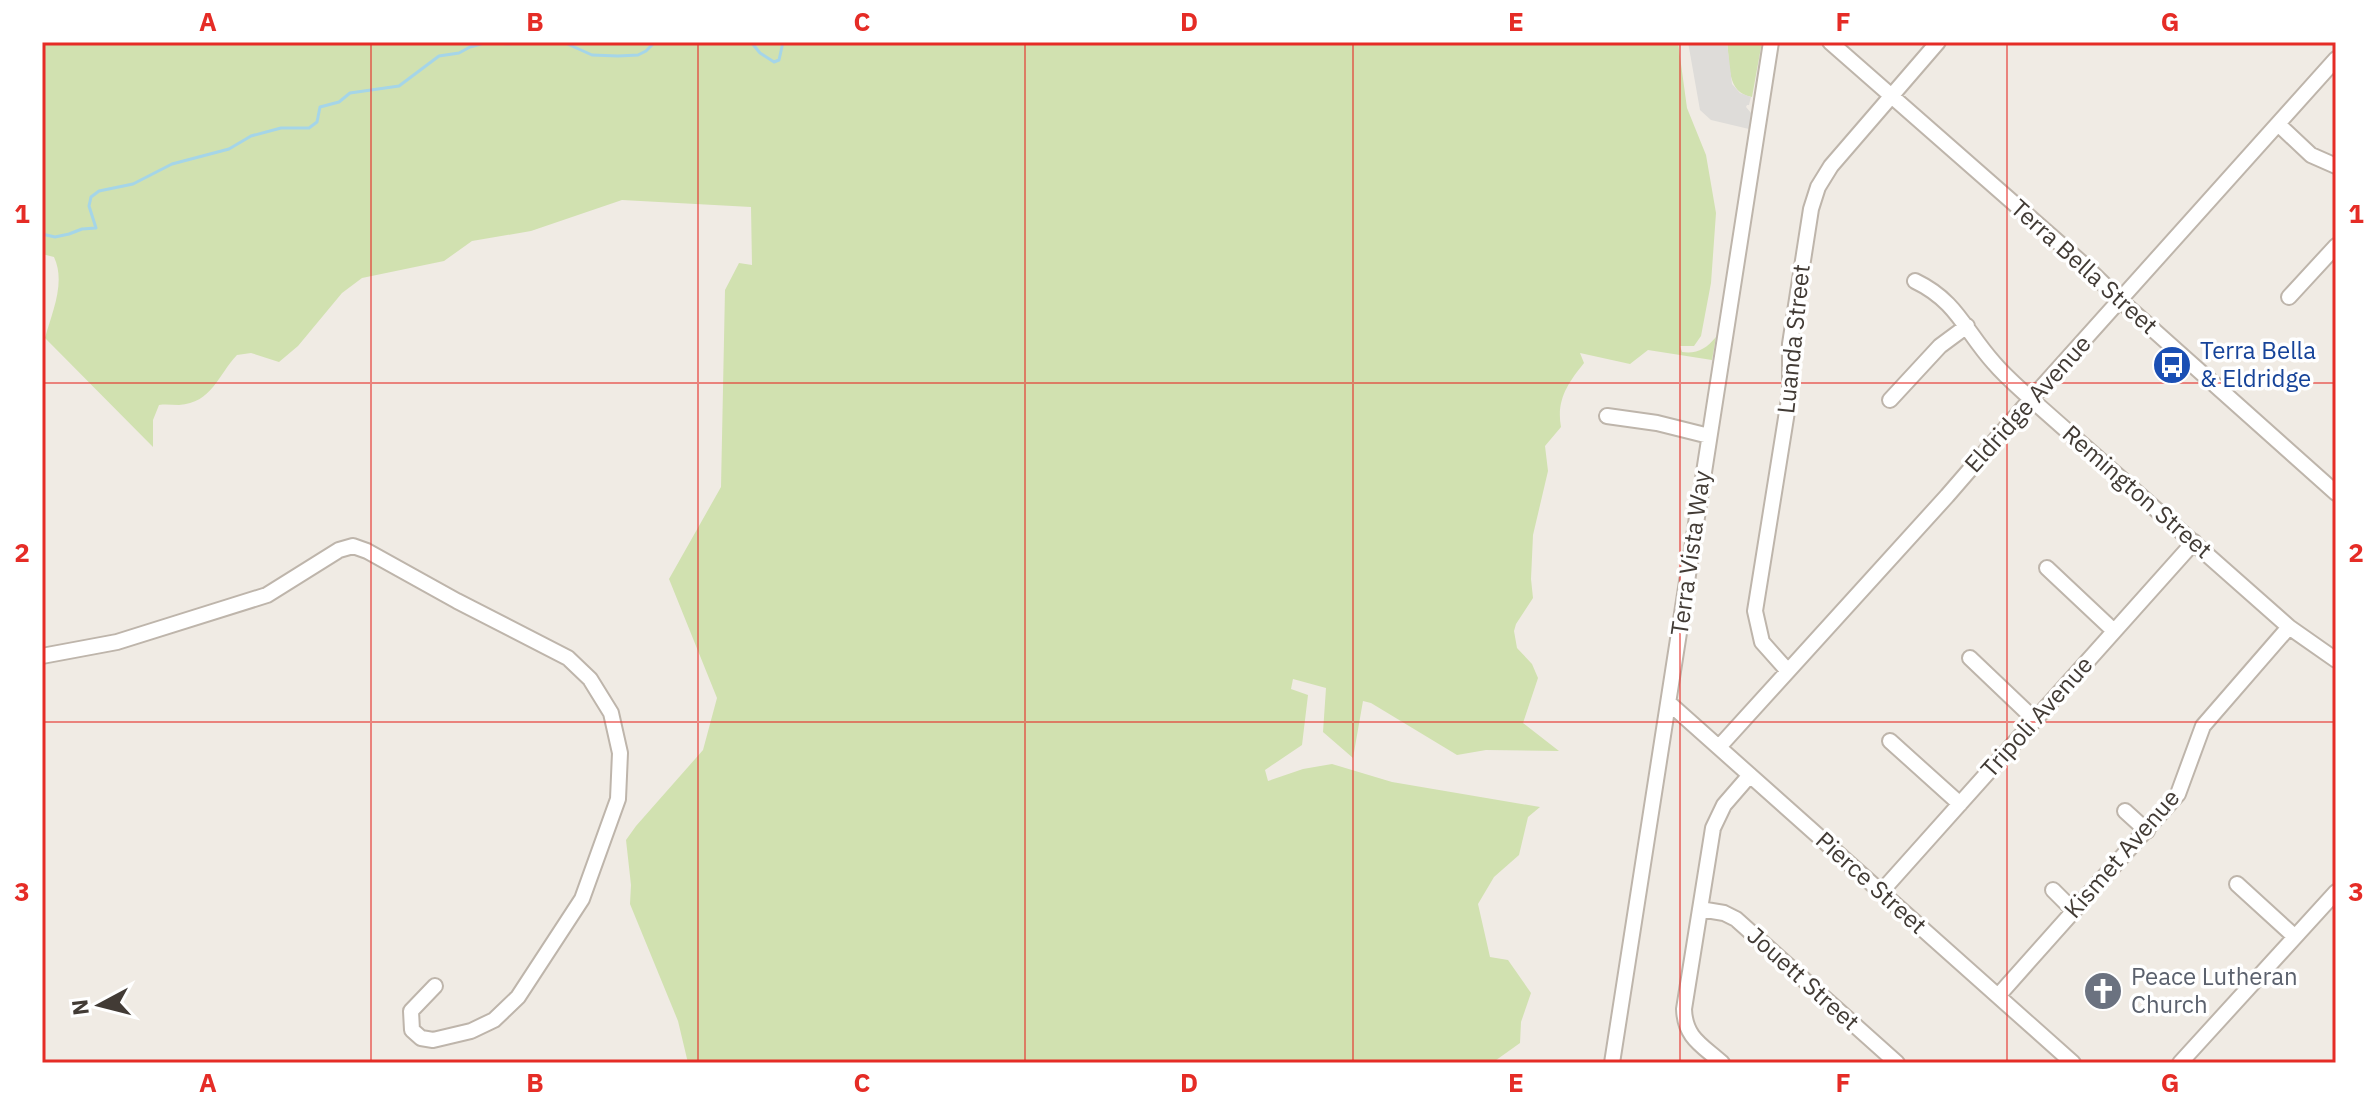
<svg xmlns="http://www.w3.org/2000/svg" width="2378" height="1105" font-family="'IBM Plex Sans',sans-serif">
<rect width="100%" height="100%" fill="#f0ebe4"/>
<!-- green -->
<path fill="#d1e1b0" d="M42 42H1678L1687 108 1706 155 1716 213 1711 283 1701 336 1694 346H1680L1682 352C1697 354 1706 349 1716 337L1712 360 1648 350 1630 364 1580 353 1584 363C1568 383 1556 400 1561 427L1545 446 1548 471 1533 535 1531 579 1533 598 1516 624 1514 631 1517 648 1532 664 1538 678 1523 723 1559 751 1486 750 1457 755 1371 703 1363 701 1353 758 1323 732 1326 688 1293 679 1291 689 1308 695 1302 745 1265 770 1268 781 1303 769 1332 764 1392 782 1540 807 1528 817 1519 855 1494 877 1478 904 1490 957 1508 960 1531 993 1521 1022 1520 1043 1492 1063H688L678 1021 630 904 631 885 626 840 636 826 703 750 717 698 669 579 721 487 725 290 739 263 752 265 751 207 622 200 531 231 472 241 444 261 362 278 342 293 298 346 279 362 251 353 237 355C218 375 212 403 179 405 172 405 166 404 159 405L153 420V447L45 338C52 312 66 283 54 257L42 254Z
M1727 42H1762L1752 97C1726 93 1730 63 1727 42Z"/>
<!-- parking -->
<path fill="#dedcd9" d="M1688 42H1727L1732 84 1740 93 1751 97 1749 105H1747L1746 107 1751 113 1749 129 1711 120 1700 110Z"/>
<g fill="none" stroke-linecap="round" stroke-linejoin="round">
<!-- stream -->
<path stroke="#a5d5e8" stroke-width="3" d="M563 42 592 55 618 56 638 55 646 51 655 42
M751 42 760 53 774 62 779 60 783 42
M42 234 55 237 69 234 82 229 96 228 89 206 91 197 99 191 133 184 172 164 229 149 251 136 281 128H309L317 122 320 107 339 102 350 93 399 86 439 56 459 53 470 47 488 42 508 44 523 42"/>
<defs>
<path id="minor" d="M1830 42 2083 264 2121 301 2336 493
M2278 124 2311 155 2336 166
M1915 281C1957 301 1965 331 1994 363 2005 376 2018 387 2031 399L2289 627 2336 660
M2289 297 2336 246
M1890 400 1940 346 1967 326
M1607 416 1657 423 1709 436
M2047 568 2114 631
M42 656 117 642 267 595 339 550 353 546 367 551 457 601 568 658 590 679 611 713 620 753 618 799 582 899 518 997 494 1020 471 1031 433 1040 421 1038 412 1030 411 1011 435 986
M1970 658 2035 720
M1787 670 1762 642 1755 611 1790 393V344L1811 209 1818 187 1831 166 1938 42
M1669 703 2073 1063
M1890 741 1960 804
M1719 747 1947 496 2031 399 2336 59
M2125 811 2147 831
M2237 884 2294 936
M2053 890 2073 910
M1881 892 2194 542
M1700 909 1724 913 1736 919 1897 1063
M1998 996 2178 794 2203 726 2289 627
M1612 1063 1771 42
M1722 1063C1702 1045 1685 1038 1684 1009L1713 828 1724 805 1750 775
M2180 1063 2336 892"/>
</defs>
<!-- minor casing -->
<use href="#minor" stroke="#beb5ab" stroke-width="18"/>
<!-- minor -->
<use href="#minor" stroke="#fff" stroke-width="14"/>
</g>
<!-- grid -->
<path fill="none" stroke="#e52c26" stroke-width="2" stroke-opacity="0.55" d="M371 42V1063M698 42V1063M1025 42V1063M1353 42V1063M1680 42V1063M2007 42V1063M42 383H2336M42 722H2336"/>
<!-- icons -->
<defs>
<symbol id="bus-disc" viewBox="-11 -11 22 22"><circle r="9.5" fill="#1a4fb4" stroke="#fff"/><path d="M-5-6H5V4H4V6H2V4H-2V6H-4V4H-5ZM-3.5-4V0h7V-4ZM-3.5 1.2v1.5H-2V1.2ZM2 1.2v1.5H3.5V1.2Z" fill="#fff"/></symbol>
<symbol id="church-disc" viewBox="-11 -11 22 22"><circle r="9.5" fill="#6b7280" stroke="#fff"/><path d="M-1.2-6h2.4v3.5h3.3v2.4h-3.3V6h-2.4V-.1h-3.3v-2.4h3.3Z" fill="#fff"/></symbol>
</defs>
<g fill-rule="evenodd">
<use href="#bus-disc" x="2150" y="343" width="44" height="44"/>
<use href="#church-disc" x="2081" y="969" width="44" height="44"/>
</g>
<g text-anchor="middle" stroke-width="7" stroke-linejoin="round" paint-order="stroke">
<!-- street labels -->
<g font-size="24" fill="#423b35" stroke="#fff">
<text transform="translate(2084 267) rotate(42)" y="8">Terra Bella Street</text>
<text transform="translate(1794 339) rotate(-84)" y="8">Luanda Street</text>
<text transform="translate(2028 404) rotate(-48)" y="8">Eldridge Avenue</text>
<text transform="translate(2137 492) rotate(41)" y="8">Remington Street</text>
<text transform="translate(1691 553) rotate(-82)" y="8">Terra Vista Way</text>
<text transform="translate(2037 717) rotate(-48)" y="8">Tripoli Avenue</text>
<text transform="translate(2122 854) rotate(-49)" y="8">Kismet Avenue</text>
<text transform="translate(1871 883) rotate(42)" y="8">Pierce Street</text>
<text transform="translate(1803 979) rotate(42)" y="8">Jouett Street</text>
</g>
<!-- transit labels -->
<g font-size="24" fill="#164399" stroke="#fff" text-anchor="start">
<text x="2200" y="359">Terra Bella<tspan x="2200" dy="28">&amp; Eldridge</tspan></text>
</g>
<!-- worship labels -->
<g font-size="24" fill="#5b616d" stroke="#fff" text-anchor="start">
<text x="2131" y="985">Peace Lutheran<tspan x="2131" dy="28">Church</tspan></text>
</g>
</g>
<!-- border -->
<rect width="2378" height="1105" fill="none" stroke="#ffffff" stroke-width="88"/>
<!-- north arrow -->
<g transform="translate(100 1005) rotate(263)" stroke="#ffffff" stroke-width="6" paint-order="stroke">
<path d="M0-6L14 30L0 20L-14 30Z" fill="#423b35"/>
<text y="-12" font-size="22" font-weight="bold" text-anchor="middle" fill="#423b35">N</text>
</g>
<rect x="44" y="44" width="2290" height="1017" fill="none" stroke="#e52c26" stroke-width="3"/>
<g font-size="26" text-anchor="middle" font-weight="bold" fill="#e52c26">
<text x="208" y="31">A</text>
<text x="535" y="31">B</text>
<text x="862" y="31">C</text>
<text x="1189" y="31">D</text>
<text x="1516" y="31">E</text>
<text x="1843" y="31">F</text>
<text x="2170" y="31">G</text>
<text x="22" y="223">1</text>
<text x="2356" y="223">1</text>
<text x="22" y="562">2</text>
<text x="2356" y="562">2</text>
<text x="22" y="901">3</text>
<text x="2356" y="901">3</text>
<text x="208" y="1092">A</text>
<text x="535" y="1092">B</text>
<text x="862" y="1092">C</text>
<text x="1189" y="1092">D</text>
<text x="1516" y="1092">E</text>
<text x="1843" y="1092">F</text>
<text x="2170" y="1092">G</text>
</g>
</svg>
